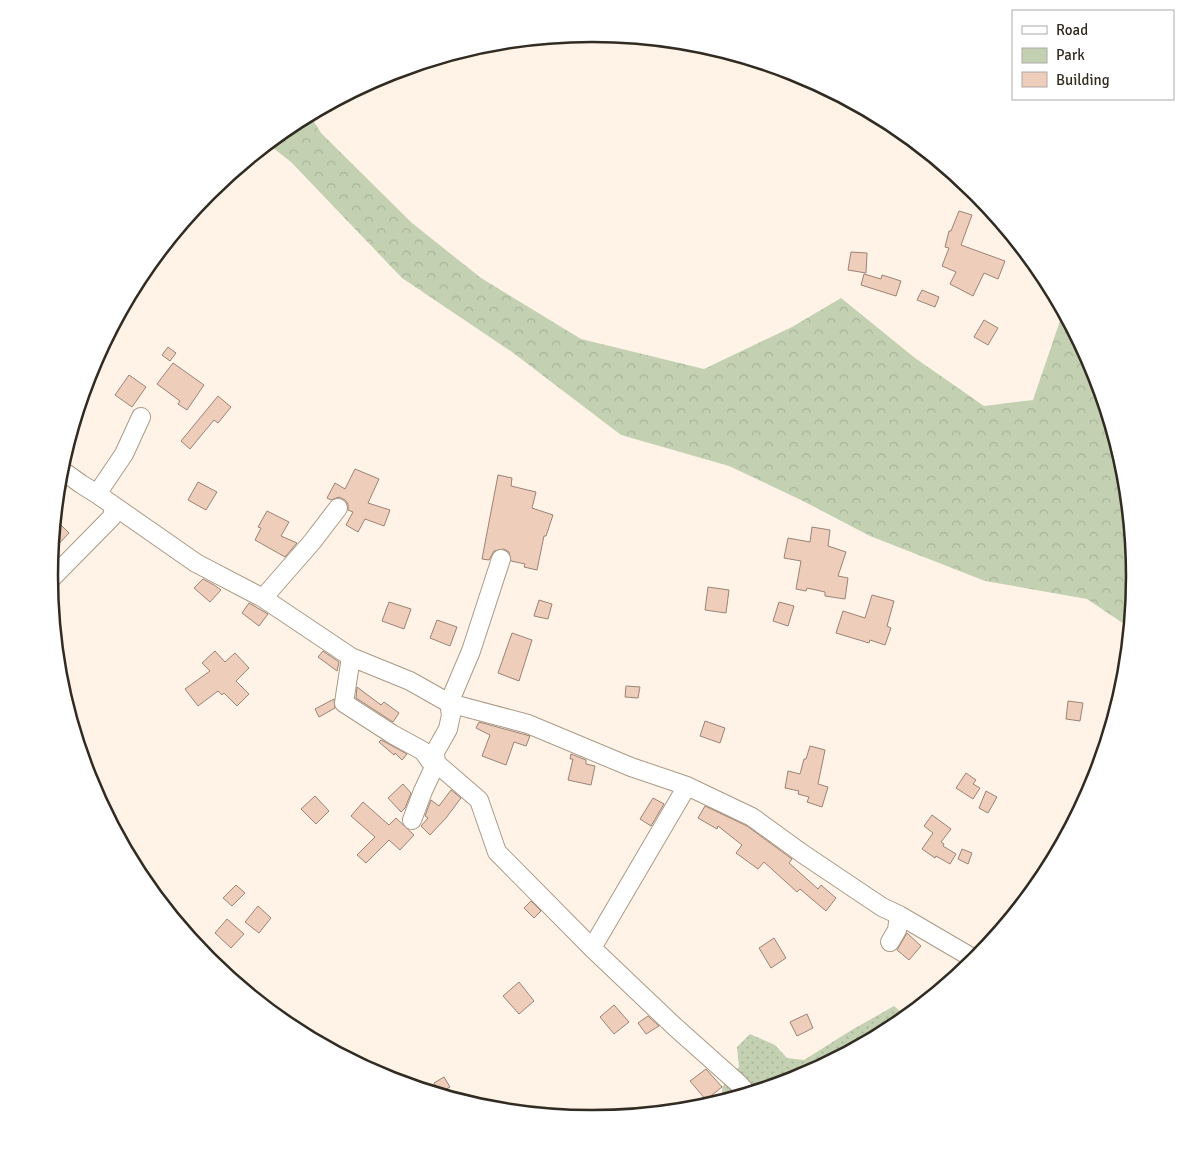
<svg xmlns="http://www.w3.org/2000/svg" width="1184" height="1153" font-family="Signika,sans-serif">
<defs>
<pattern id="green-dots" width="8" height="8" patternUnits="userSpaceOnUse" patternTransform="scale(1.25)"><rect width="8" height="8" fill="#c3d1b2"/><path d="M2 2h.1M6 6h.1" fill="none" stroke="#a8b499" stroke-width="1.8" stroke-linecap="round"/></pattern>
<pattern id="forest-crowns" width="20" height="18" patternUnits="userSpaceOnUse" patternTransform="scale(1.25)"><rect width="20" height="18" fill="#c3d1b2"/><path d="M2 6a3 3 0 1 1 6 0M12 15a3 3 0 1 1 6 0" fill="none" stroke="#a8b499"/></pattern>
</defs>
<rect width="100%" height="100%" fill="#fef3e6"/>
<!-- green -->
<path fill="url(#green-dots)" d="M894 1006 907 1017 893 1028 799 1078 728 1100V1098L723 1101 722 1087 739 1067 737 1047 750 1034 775 1045 787 1058 804 1060 850 1031Z"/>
<!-- forest -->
<path fill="url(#forest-crowns)" d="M310 115 321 133 412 223 481 278 581 339 704 369 792 327 841 298 915 358 984 406 1033 400 1063 312 1094 369 1124 471 1135 577 1130 628 1087 599 985 581 870 536 803 501 729 466 621 435 512 352 402 278 291 162 268 144 291 125Z"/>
<!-- building -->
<path fill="#efcdbb" stroke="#9b8376" d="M959 211 972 215 961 245 1005 261 998 279 984 273 973 296 950 284 956 272 942 266 949 248 945 247 949 231H951Z
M851 252 867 253 866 273 848 270Z
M864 274 881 279 882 275 901 281 896 296 861 285Z
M922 290 939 297 935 307 917 300Z
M984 320 998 328 988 345 974 337Z
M168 347 176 353 170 361 162 355Z
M173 363 204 385 187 410 178 404 180 401 157 384Z
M129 375 146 387 132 407 115 395Z
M218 396 231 407 218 423 214 420 190 449 181 441Z
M355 469 379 479 368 503 390 510 384 526 365 519 358 532 346 525 353 512 348 510V504L345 500 339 497 331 500 327 498 335 483 345 489Z
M498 475 512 478 511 486 536 492 532 508 553 515 546 536H544L537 570 524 567 525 564 511 561 509 552 504 549 494 551 489 560 482 559Z
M198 482 217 492 206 510 188 500Z
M267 511 289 522 281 536 297 543 285 557 255 540 261 528 258 527Z
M55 519 69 533 52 551 54 531Z
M812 527 830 530 828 546 846 552 838 576 848 578 845 599 825 596V592L807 588 806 591 796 589 801 561 784 558 788 538 810 542Z
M203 579 214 585 221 590 210 602 194 588Z
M708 587 729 590 726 613 705 610Z
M872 595 894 601 887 626 891 628 885 645 870 640 869 643 836 633 843 611 865 618Z
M539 600 552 604 548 619 534 616Z
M389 602 411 609 404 629 382 621Z
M779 602 794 606 788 626 773 621Z
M249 603 268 614 259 626 242 613Z
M437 620 457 627 450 646 430 638Z
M512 633 532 640 519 681 498 673Z
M215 651 225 662 235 653 249 668 236 681 249 694 237 706 224 693 222 695 218 691 198 706 185 689 210 671 202 663Z
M323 651 339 662 337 671 318 657Z
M626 686 640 687 638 698 625 697Z
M357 687 381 705 384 702 399 713 393 722 356 698Z
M334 699 335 708 319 717 315 709Z
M1068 701 1083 703 1080 721 1066 719Z
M705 721 725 728 720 743 700 736Z
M479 722 530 736 526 746 514 742 506 765 482 756 490 735 476 728Z
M381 740 387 743 407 754 402 760 395 753 394 755 379 742Z
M810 746 825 750 818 784 828 787 822 807 807 802 809 797 798 794 799 791 785 788 788 771 800 774 804 759H806Z
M571 754 586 760V764L595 766 591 785 568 780 573 759H570Z
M966 773 976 780 973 784 980 788 973 799 956 788Z
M403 784 411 793 405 808 401 812 388 798Z
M451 790 461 798 446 818 430 835 421 826 428 818 425 816 431 800 439 806Z
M986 791 997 797 988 813 979 808Z
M315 796 329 811 316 824 301 809Z
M653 798 664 804 651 826 640 819Z
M363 802 389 825 396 818 414 835 400 850 389 840 366 863 357 855 375 837 351 816Z
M705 806 747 826 792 859 789 863 818 889 821 885 836 898 826 911 800 889 797 892 764 862 758 869 736 853 742 845 718 826 717 829 698 818Z
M932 815 951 829 941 842 944 844 943 846 956 854 950 864 936 856 935 858 922 849 933 833 924 826Z
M962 849 972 853 968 864 958 859Z
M236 885 245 893 232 906 223 898Z
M531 901 541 911 534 918 524 908Z
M258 906 271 918 259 933 245 922Z
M227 919 244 934 231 948 215 933Z
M907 933 921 946 909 960 897 950Z
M774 938 786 958 771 968 759 948Z
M519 982 534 1001 519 1014 503 996Z
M614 1005 629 1022 614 1034 600 1017Z
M807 1014 813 1028 797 1036 790 1022Z
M648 1016 659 1026 646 1034 638 1023Z
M706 1069 722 1087 706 1100 690 1081Z
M444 1077 450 1087 440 1093 434 1083Z"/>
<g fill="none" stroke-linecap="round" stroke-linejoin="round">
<defs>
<path id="minor" d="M60 469 81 484 97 494 196 563 263 598 351 657 410 681 449 703 528 724 631 767 687 786 752 817 803 854 882 907 899 915 976 960
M97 494 124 454 141 417
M50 580 112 517 114 506
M263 598 312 542 338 508
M351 657 344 703 392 734 423 751 430 761
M436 763 479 800 497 852 592 948 674 1026 739 1084 748 1094
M412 820 423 791 436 763 435 754 430 761 448 729 451 715 449 703 471 651 501 559
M890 942 897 930 899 915
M592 948 687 786"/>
</defs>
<!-- minor casing -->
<use href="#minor" stroke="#ab9a86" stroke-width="20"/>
<!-- minor -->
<use href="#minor" stroke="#fff" stroke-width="18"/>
</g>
<!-- crop -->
<path d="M0 0H1184V1153H0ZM58 576a534 534 0 1 1 1068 0a534 534 0 1 1-1068 0Z" fill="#fff" fill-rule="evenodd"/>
<path fill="none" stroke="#312b22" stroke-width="2.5" d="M58 576a534 534 0 1 1 1068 0a534 534 0 1 1-1068 0Z"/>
<!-- legend -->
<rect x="1012" y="10" width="162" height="90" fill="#ffffff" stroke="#adaaa7"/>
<rect x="1022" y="26" width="25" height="8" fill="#ffffff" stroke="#adaaa7"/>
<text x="1056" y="35" font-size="15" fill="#312b22">Road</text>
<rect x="1022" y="48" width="25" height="15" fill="#c3d1b2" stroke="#adaaa7"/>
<text x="1056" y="60" font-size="15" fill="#312b22">Park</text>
<rect x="1022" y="72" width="25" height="15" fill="#efcdbb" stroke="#adaaa7"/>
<text x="1056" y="85" font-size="15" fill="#312b22">Building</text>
</svg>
